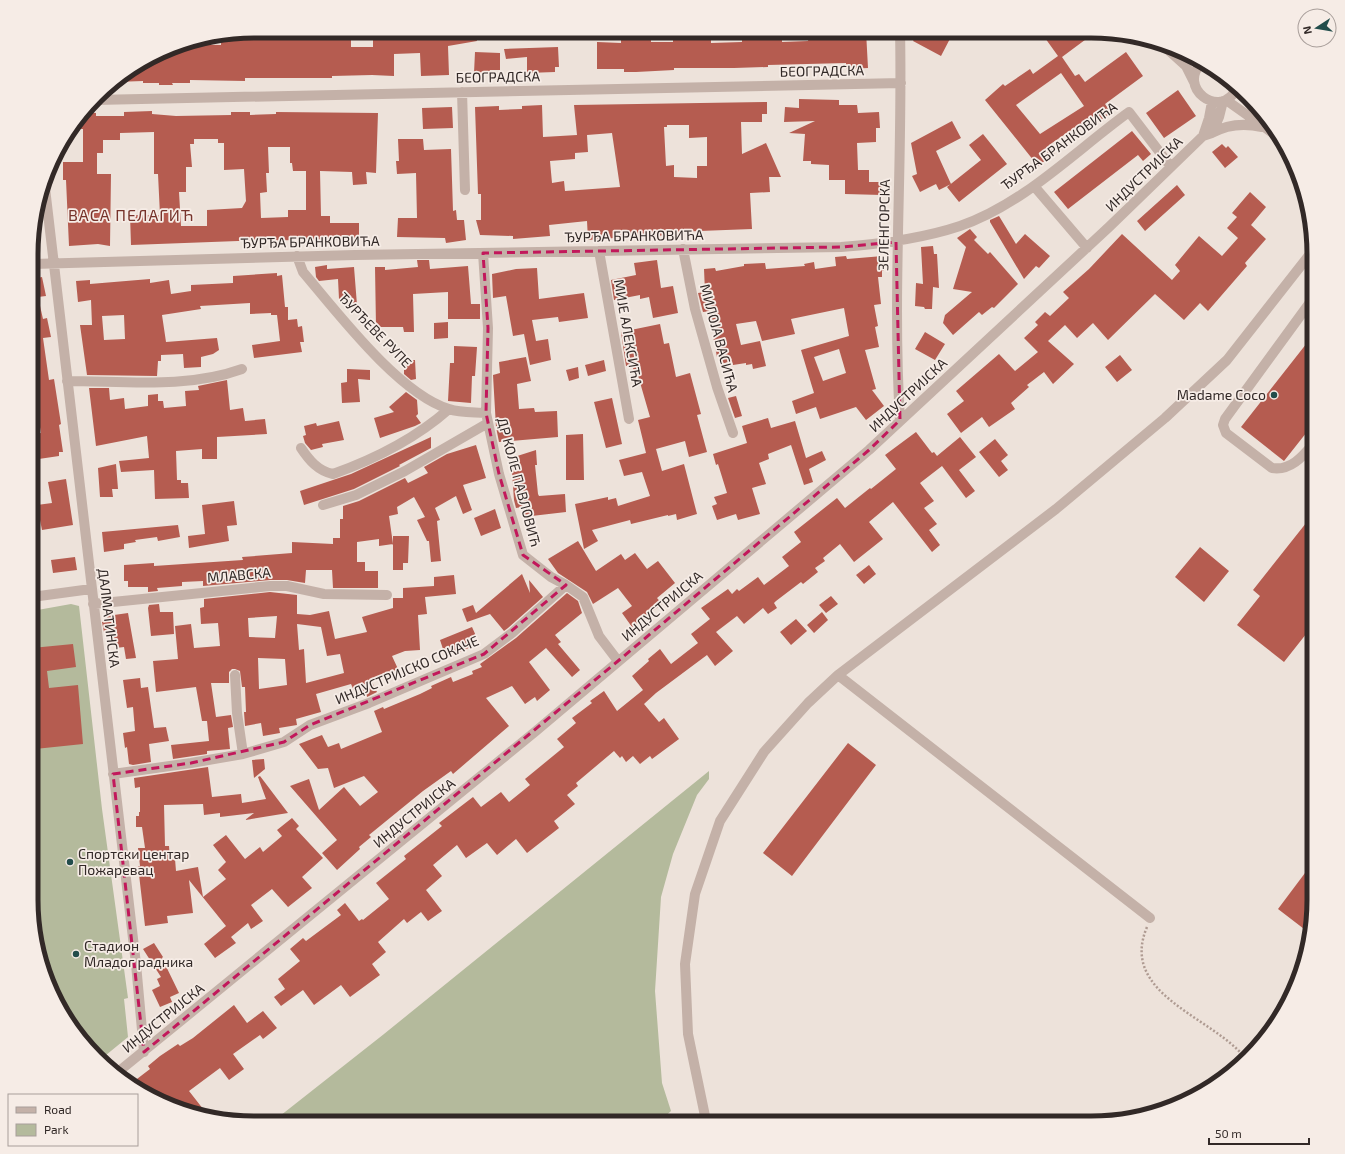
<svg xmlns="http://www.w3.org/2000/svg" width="1345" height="1154" font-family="'Exo 2',sans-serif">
<rect width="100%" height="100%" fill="#ede2da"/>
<!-- green -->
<path fill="#b4ba9c" d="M71 604 79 606 102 809 128 998 124 999 128 1037 100 1060 96 1058 54 999 31 915 32 611Z
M709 771V779L697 795 673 854 661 897 655 991 662 1083 671 1111 658 1123H271L384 1034Z"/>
<!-- building -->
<path fill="#b55c50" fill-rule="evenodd" d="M254 31H351V47H373V33H384V38H404L425 37 424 31H475L477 41 448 46 449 75 421 76 420 53 394 54V76L372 75 332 76V78H245V81L190 80V83H172L173 85H159V83H143V81L115 82 180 44 221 45V39H237V37H245V32Z
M621 31H651V42H673V31H711V43L742 42V37L771 35V31H782V42L808 41 810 31H866L868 68 846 69V63L768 65V67L734 68H674V70L636 72H624V69H597V42L621 43Z
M918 31H954L941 56 913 41Z
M1040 31H1097L1062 57 1075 76 1079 74 1085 82 1126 52 1143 76 1105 104 1111 113 1098 122 1096 119 1083 129 1080 124 1049 145 1055 153 1038 166 985 100 1003 84 1005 86 1030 69 1033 74 1058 56ZM1061 73 1084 106 1040 134 1016 105Z
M558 47 559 67H555V72L527 73V57L506 59 504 49Z
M475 52 500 53V70H490V74L474 73Z
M1178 90 1196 116 1164 138 1146 113Z
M799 99 839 100V105H857L858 113 879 112 880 128H876V142L857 143 858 170H869V182H881L882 195 845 194V180H829V165L811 164V161H803L805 134 789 133 815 121 784 122 785 107 799 108Z
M767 102V114H762V122H741L742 154 766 143 781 177H769L770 192 750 193 752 229 673 232V235L652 236V238H642L641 236 588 240 587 221 549 225 550 236 513 239V236L480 235 476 220H481V194H478L475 107 499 106V110L522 109V106L542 105 543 137 577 135 574 105ZM667 125H689V138L707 137V166H697V178L674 177V165L666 166 664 127H667ZM612 133 620 187 565 191 564 181 552 183 550 161 575 159V153L588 152 587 135Z
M452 107 453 128 423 129 422 108Z
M152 111V114L176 116 231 115V112H250V115L276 114V112L378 113 376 173 366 172 367 184 353 185 352 172 320 171 321 216H330V223H359V239L238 241 131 245 130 215H160L158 174H154V132L120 133V140H103V153H97V174H111L110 246 98 244 69 246 66 180H63V162H83V129H72L86 112 96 113V116H124V112ZM194 139H218V143H224V170L244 169 246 201 242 208 207 210V226H181L179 192H186V167H192L190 144H194ZM268 147H290V163H292L293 171H306V210H288V217L261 218 260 193 267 192 266 173H269Z
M952 121 961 138 936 151 951 184 939 190 936 184 920 192 912 176 917 174 911 143Z
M1132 131 1151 154 1143 161 1138 155 1068 209 1054 192Z
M983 134 1007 164 959 202 947 187 981 160 969 145Z
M398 139H423L424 150 451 149 453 211 456 210 457 220H464L466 240 446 243 445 238 397 237 398 218H417L416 173 397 174 396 161H399Z
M1222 144 1226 148 1228 146 1238 157 1225 168 1212 152Z
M1177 185 1185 195 1145 231 1137 221Z
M1250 192 1266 207 1251 225 1266 239 1245 263 1247 266 1208 311 1200 303 1184 320 1155 294 1108 340 1093 323 1077 338 1065 325 1048 341 1074 364 1053 384 1044 372 1027 385 1029 387 1011 403 1015 409 989 427 982 417 961 433 947 414 964 401 956 391 999 354 1015 371 1038 352 1024 338 1038 325 1035 322 1045 312 1050 316 1069 298 1063 292 1089 269 1122 234 1172 280 1180 271 1175 265 1199 236 1222 256 1238 238 1227 228 1237 217 1232 213Z
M999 216 1016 244 1025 234 1050 256 1039 268 1036 266 1024 279 990 222V220Z
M970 229 977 237 974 240 988 254 990 252 1018 284 994 308 992 307 982 315 979 312 953 335 943 323 945 315 972 292 953 289 966 247 957 238Z
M933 246 934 254H937L939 288 933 287 932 309H925L924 307 915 306 916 283 923 284 921 247Z
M846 256 847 259 883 256 884 271H882V277H878L881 304 874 305 878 326 875 327 879 347 865 350 876 389 872 390 884 406 866 420 856 407 820 419 816 407 796 414 792 401 814 393 801 350 849 336 844 308 791 319 795 334 762 341 756 321 736 324 741 345 760 341 766 366 753 369 752 364 746 365V363L733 365 732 361 721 364 720 356 717 357 713 336H715L711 311 703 312 698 293 705 292 704 269 715 268 716 271 744 266V264L765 263 766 269 805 266 804 264 814 262 815 269 836 266 835 257ZM839 349 846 373 823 381 814 357Z
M417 260H429L430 269 468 266 471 304H480V319H448V292L413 294 414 332H404L403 327H376L375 267H385V270L418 267Z
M657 260 661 288 673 286 678 313 653 318 649 297 640 299V295L614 300 611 280 636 275 634 263Z
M327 265V269L354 267 357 305H347V298L339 299 338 279 319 281 316 277 315 267Z
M537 268 539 299 584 293 588 318 559 322 558 317 532 320 536 341 548 339 551 360 530 365 524 334 513 336 506 296 493 298 492 274 516 269Z
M277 273V276L282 275 285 307H288V320L297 319 298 327 302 326 304 342H300L302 352 254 358 252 345 280 341 277 315H271V313L250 314V303L200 306 201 309 162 315 166 342 217 338 219 350 213 354 201 357V367L184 368 183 354 161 355V361H158L157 376 87 375 80 325H92L91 300 78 302 76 281 90 280V284L150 279V283L169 280 171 294 191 291V285L233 283V276ZM124 315 125 339 104 340 102 316Z
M42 277 46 296 38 297 43 319 47 318 51 337 43 338 49 380 54 379 61 424 59 425 63 452H59V456L32 460V434L41 433 33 386V279Z
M448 322V338L434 339V323Z
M660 324 664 344 669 343 676 377 690 373 701 414 697 415 707 452 689 457 685 441 656 449 662 471 684 464 697 514 677 520 676 514 668 516V515L631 524 630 520 592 530 598 541 584 549 575 504 608 497V500L616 498 618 506 650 496 642 472 624 476 619 460 646 453 638 420 650 417 637 372H634L632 364 626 366 621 332Z
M925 332 945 344 935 360 915 349Z
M1314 334V423L1284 461 1241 427Z
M454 346 477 347 475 376H472L471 403 448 401 450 363H454Z
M1120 355 1132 370 1117 382 1105 367Z
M526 357 531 381 517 384 519 409 534 408 535 412 557 411 558 437 499 442 496 427 493 375 500 373 499 362Z
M404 360H415L416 379 411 380 404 374Z
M604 360 606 371 588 376 585 365Z
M578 367 579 378 569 381 566 370Z
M347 369 370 370V380L358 379 360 402 342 403 341 383 347 382Z
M227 380 230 410 243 408 245 421 265 419 267 434 217 437V459H202V449L176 451 177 480H181V483H188L189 498 155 499 154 470 121 472 119 461 149 458 147 436 96 446 89 388H109L110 400 124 398 125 409 148 406V395L158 394V401H163L164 408 186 406 185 391 199 390 198 386Z
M406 392 417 400 418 414 416 416 421 423 415 426 380 438 374 418 394 412 389 407Z
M736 396 742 416 735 418 728 398Z
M612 398 622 444 606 448 594 402Z
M768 418 771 428 795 421 806 458 822 451 826 460 809 469 813 482 804 485 791 445 768 454 769 459 759 463 766 484 752 488 760 514 738 520 736 514 717 520 712 506 717 504 714 497 727 493 718 464 716 465 713 454 747 443 742 426Z
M339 421 344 440 322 444 323 447 311 450 305 443 303 436 306 435 304 426 316 423 317 426Z
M916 432 932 453 934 452 937 456 960 437 976 457 959 470 975 491 966 498 942 466 920 483 934 501 924 508 937 524 929 530 940 545 932 552 893 502 869 522 883 539 854 562 840 544 823 558 825 561 815 568 818 572 803 584 801 582 776 601 774 603 777 608 768 614 763 608 744 624 737 616 716 632 733 651 715 666 707 655 656 693 644 704 659 722 664 718 679 739 652 759 650 756 640 764 633 756 626 762 622 756 620 758 614 751 576 783 578 786 567 795 575 804 554 821 559 828 527 853 516 839 497 855 487 843 466 858 457 845 433 865 442 876 426 890 442 911 428 921 421 912 407 923 404 919 378 942 386 952 372 964 380 975 350 997 341 985 314 1005 303 990 281 1006 274 997 285 989 278 979 300 961 290 949 303 938 306 941 341 915 337 910 345 903 359 921 362 919 363 920 389 899 376 883 406 859 404 856 442 826 439 823 473 797 481 807 501 792 509 802 530 785 525 779 564 747 557 739 576 723 572 718 592 703 590 701 604 691 617 711 643 690 632 676 649 661 648 659 660 649 671 664 698 643 691 634 710 619 701 608 728 589 732 594 737 589 739 591 758 577 764 585 789 566 782 557 801 542 794 532 837 498 845 508 870 488 871 489 896 469 885 455Z
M583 434 584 480H566V435Z
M431 437V448L399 465 400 466 354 489 304 505 300 491 351 474Z
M995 439 1008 455 1001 461 1008 470 999 477 979 452Z
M476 445 486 478 463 485 472 510 463 514 456 496 435 508 440 520 437 521 441 561 431 562 429 541H427L417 520 425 517 414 497 397 507 398 514 389 516 393 544 379 546V539L357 542V562H365V571H378V588H333L332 570H306L305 583 287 580H270L203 586V581L182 582V586L157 588 158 591 148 592V587H128V581H124V565L154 563V566L243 560 242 557 292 553V542L333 544V538H340V519H343V506L359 501 405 478 408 483 428 473 424 467 447 454Z
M536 450 537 465H535L538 494 539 496 565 494 566 512 523 517 522 507 516 508 514 500 511 458Z
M116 464 118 489H112L113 497H100L98 468Z
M66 479 73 525 42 530 37 505 52 503 48 482Z
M234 501 237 525 227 526 229 541 189 548 188 536 205 534 202 505Z
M495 509 501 528 481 536 474 518Z
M1314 513V624L1284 662 1237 625 1260 596 1253 590Z
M178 525 180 537 158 541 157 537 135 540 136 542 124 544V549L104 552 102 532Z
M393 536H409L408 563H403V570H393Z
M578 541 596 571 621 554 625 560 635 553 647 569 658 561 675 583 657 598 662 604 632 627 622 613 632 606 618 588 593 604 587 592 558 573 548 559Z
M1200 547 1229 571 1204 602 1175 577Z
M75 557 77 570 53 573 51 560Z
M869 565 876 574 864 584 856 575Z
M522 574 530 593 529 580 543 597 508 628 504 631 490 614 467 622 462 609 473 605 476 613Z
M454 575 456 594 425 597 427 614 418 615 420 650 405 651 392 656 398 669 371 680 377 692 367 697 366 693 357 697 351 684 316 694 321 712 296 719 297 725 279 728 280 733 263 736 261 723 245 726 244 712H246L245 687H242L240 671 235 669H232L229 672V683H211L216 717 231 715 233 727 228 728 230 749 207 751V754L173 759 171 745 209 741 207 721H202L196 687 156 692 153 661 178 659 175 626 191 624 194 648 220 646 218 623 201 624 200 608 204 607V599L270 592 297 595V614L310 615 329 611 335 639 367 632 362 617 393 608V598H403V588L434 586V577ZM277 616 275 638 249 637 248 618ZM297 624 321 627 327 656 340 654 344 673 306 683 304 649 299 650ZM258 658 285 659 287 685 259 689Z
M567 593 578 601 582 613 555 635 561 642 558 644 580 670 572 677 546 648 529 662 550 690 537 701 535 697 525 704 512 686 486 698 509 726 453 774 451 771 423 791 369 835 371 837 359 847 360 849 337 870 322 853 337 840 290 786 309 779 319 810 344 787 360 806 378 792 364 776 334 788 328 768 318 769 299 744 322 735 328 747 339 743 341 749 382 732 374 711 383 707 384 709 420 694 432 688 431 686 451 677 453 682 473 674 472 671 482 667 480 664 516 638Z
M831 596 838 604 826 613 819 605Z
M159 604 160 612H173L174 634 151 636 148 608 149 605Z
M822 612 828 620 814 633 807 625Z
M128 613 136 658 126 659 124 647 116 648 113 630 104 632 102 622 108 621 107 616Z
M796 619 807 631 791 645 780 632Z
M472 627 476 636 468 639 471 647 457 653 456 651 445 655 440 640Z
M73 644 76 667 47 671 49 688 78 685 83 744 35 749 32 718V648Z
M140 678 141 688 148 687 154 728 166 727 169 741 149 744 151 762 133 765 129 764 127 747 125 748 123 733 135 731 133 707 127 708 123 680Z
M848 743 876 765 792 876 763 853Z
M264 759 265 769 254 778 252 760Z
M208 767 212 797 241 794 242 803 266 799 258 777 260 776 288 813 245 820 254 813 220 817V813L204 815 203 804 164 805 165 846H169L170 860 175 859 176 871 198 867 203 897 226 879 218 870 226 862 213 845 226 835 245 859 260 847 263 852 282 836 277 830 292 818 299 826 296 829 323 858 302 877 312 888 288 907 272 889 251 905 263 921 251 929 248 923 231 937 236 943 215 958 204 944 226 926 189 880 193 913 167 916 168 923 145 926 138 866H140L138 848H145L142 827H136V816H139V812H140V787L135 788 134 778Z
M1314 861V900L1308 932 1278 909Z
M154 943 163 957 162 958 179 993 170 997 172 1002 160 1007 152 990 160 986 157 979 161 977 143 949Z
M234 1005 247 1023 263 1011 277 1028 263 1039 260 1035 233 1054 244 1069 229 1080 220 1068 189 1091 207 1114 168 1106 133 1082 150 1069 148 1066 160 1056 178 1044 180 1046 193 1038Z"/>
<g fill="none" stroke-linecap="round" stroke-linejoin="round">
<!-- path -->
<path stroke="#af9b92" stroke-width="2.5" stroke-dasharray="2 2" stroke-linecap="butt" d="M1147 927C1118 995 1214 1017 1246 1059"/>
<!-- minor -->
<path stroke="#c4b1a8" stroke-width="10" d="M1165 47 1186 66 1194 82
M1202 63C1176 86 1220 122 1237 88
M462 92 465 190
M1244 92 1256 108
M95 100 901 83
M1226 100 1274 134
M1212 133C1228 124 1244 123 1262 127
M1203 136 1209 118 1212 102
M1034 186 1087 248
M45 188 136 964 144 1052
M683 249 695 309 717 387 733 433
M599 251 629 419
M297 256 303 272C337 312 399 394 449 409 460 413 474 412 486 413L488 328 483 253
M33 264 355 255 841 247C881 244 921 239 960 226 1024 204 1075 151 1129 112L1171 167
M1314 297 1225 419 1223 425 1226 433 1272 468C1291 471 1303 456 1314 443
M67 381C124 381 187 389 242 369
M486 413 499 474 523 555 551 577 566 585 583 597 599 636 618 661
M900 420C892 290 903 161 900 31
M301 448C309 460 318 471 333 474 375 459 415 439 449 409
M323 505 356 495 405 471 488 423
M32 597 91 589
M93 604 270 586H287L324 594 387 595
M235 675 237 713 243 754
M838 675 1150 918
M113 774 191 763 243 754 284 742 310 725 369 703 484 654 512 633 566 585
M118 1072 536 731 869 450 1109 227 1203 136 1212 133 1219 117 1223 101
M1152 1112 1186 1100
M709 1123 705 1116 688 1034 685 964 695 894 720 821 764 752 808 703 838 675 1056 509 1165 418 1227 360 1314 249"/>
</g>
<!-- marked area -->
<path fill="none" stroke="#c2185b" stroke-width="3" stroke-dasharray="8 5" stroke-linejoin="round" d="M896 242 900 420 869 450 618 661 144 1052 113 774 191 763 284 742 310 725 484 654 566 585 523 555 499 474 486 413 488 328 483 253 841 247Z"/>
<!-- markers -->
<g fill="#224d4b" stroke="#f6ece6" stroke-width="1.5">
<circle cx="1274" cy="395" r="4"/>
<circle cx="70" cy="862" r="4"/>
<circle cx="76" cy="954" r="4"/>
</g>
<g text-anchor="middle" stroke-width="3.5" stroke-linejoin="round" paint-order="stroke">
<!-- street labels -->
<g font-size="14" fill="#322927" stroke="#f6ece6">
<text transform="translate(822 71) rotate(-1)" y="5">БЕОГРАДСКА</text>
<text transform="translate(498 77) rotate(-1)" y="5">БЕОГРАДСКА</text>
<text transform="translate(1059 146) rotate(-36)" y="5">ЂУРЂА БРАНКОВИЋА</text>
<text transform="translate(1144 174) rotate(-44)" y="5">ИНДУСТРИЈСКА</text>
<text transform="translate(884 225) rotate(-89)" y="5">ЗЕЛЕНГОРСКА</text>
<text transform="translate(634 236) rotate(-1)" y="5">ЂУРЂА БРАНКОВИЋА</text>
<text transform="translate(310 242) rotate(-1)" y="5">ЂУРЂА БРАНКОВИЋА</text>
<text transform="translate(375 330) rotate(46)" y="5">ЂУРЂЕВЕ РУПЕ</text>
<text transform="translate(628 333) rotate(80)" y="5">МИЈЕ АЛЕКСИЋА</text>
<text transform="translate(719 338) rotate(75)" y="5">МИЛОЈА ВАСИЋА</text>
<text transform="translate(908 395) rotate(-43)" y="5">ИНДУСТРИЈСКА</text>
<text transform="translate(519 482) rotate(75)" y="5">ДР КОЛЕ ПАВЛОВИЋ</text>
<text transform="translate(239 575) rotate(-5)" y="5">МЛАВСКА</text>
<text transform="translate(662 606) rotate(-40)" y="5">ИНДУСТРИЈСКА</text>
<text transform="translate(109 618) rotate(83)" y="5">ДАЛМАТИНСКА</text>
<text transform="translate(407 670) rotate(-23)" y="5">ИНДУСТРИЈСКО СОКАЧЕ</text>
<text transform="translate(414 813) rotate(-39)" y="5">ИНДУСТРИЈСКА</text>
<text transform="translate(163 1018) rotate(-39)" y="5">ИНДУСТРИЈСКА</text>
</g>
<!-- poi labels -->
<g font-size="14" fill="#322927" stroke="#f6ece6" text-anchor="start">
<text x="1266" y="400" text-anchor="end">Madame Coco</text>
<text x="78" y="859">Спортски центар<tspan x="78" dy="16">Пожаревац</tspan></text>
<text x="84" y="951">Стадион<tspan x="84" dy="16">Младог радника</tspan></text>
</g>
<!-- quarter labels -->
<g font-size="16" letter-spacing="1" fill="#76332b" stroke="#f6ece6">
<text x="131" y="221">ВАСА ПЕЛАГИЋ</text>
</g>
</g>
<!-- crop -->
<path d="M0 0H1345V1154H0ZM254 38H1091A216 216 0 0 1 1307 254V900A216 216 0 0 1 1091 1116H254A216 216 0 0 1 38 900V254A216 216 0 0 1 254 38Z" fill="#f6ece6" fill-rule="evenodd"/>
<path fill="none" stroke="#322927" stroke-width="5" d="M254 38H1091A216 216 0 0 1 1307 254V900A216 216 0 0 1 1091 1116H254A216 216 0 0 1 38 900V254A216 216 0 0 1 254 38Z"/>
<!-- legend -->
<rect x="8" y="1094" width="130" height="52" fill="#f6ece6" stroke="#a89e9a"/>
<rect x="16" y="1107" width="20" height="6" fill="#c4b1a8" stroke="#a89e9a"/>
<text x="44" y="1114" font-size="12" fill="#322927">Road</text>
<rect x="16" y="1124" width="20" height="12" fill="#b4ba9c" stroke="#a89e9a"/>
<text x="44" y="1134" font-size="12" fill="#322927">Park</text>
<!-- north arrow -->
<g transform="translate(1317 28) rotate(258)"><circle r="19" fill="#f6ece6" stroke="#a89e9a"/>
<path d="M0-3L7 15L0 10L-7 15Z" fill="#224d4b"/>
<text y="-6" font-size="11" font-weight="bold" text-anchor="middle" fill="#322927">N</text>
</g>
<!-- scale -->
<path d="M1209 1138v6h100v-6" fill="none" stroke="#322927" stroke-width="2"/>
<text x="1215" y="1138" font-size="12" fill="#322927" stroke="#f6ece6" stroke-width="3" paint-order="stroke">50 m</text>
</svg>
